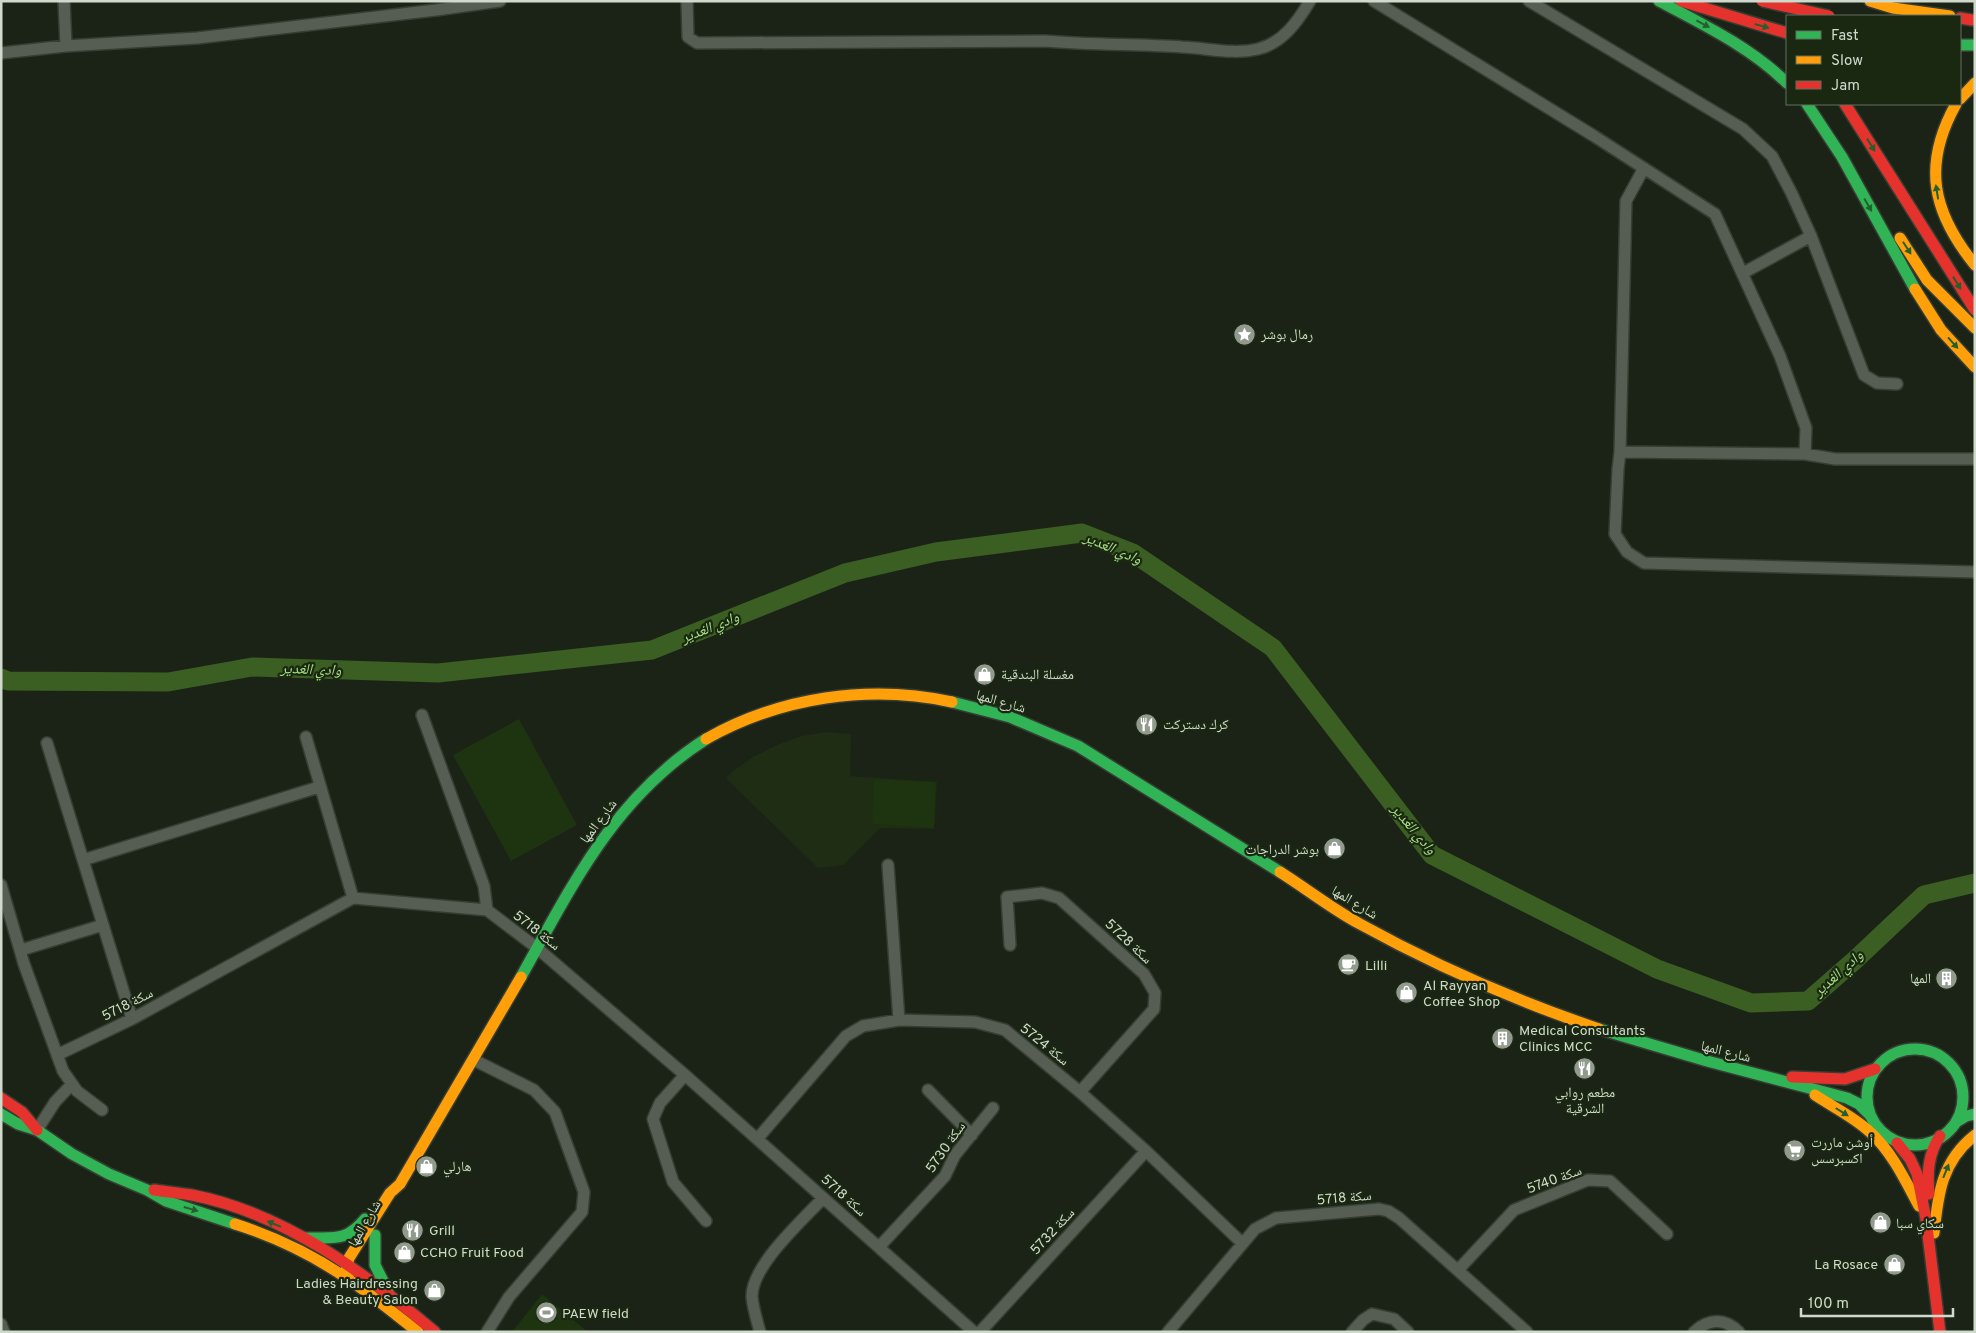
<svg xmlns="http://www.w3.org/2000/svg" width="1976" height="1333" font-family="Overpass,'Noto Naskh Arabic',sans-serif">
<rect width="100%" height="100%" fill="#1b2317"/>
<!-- built -->
<path fill="#1e2d14" d="M826 732 851 734 850 776 937 782 934 829 880 828 843 865 818 868 726 778 733 771 753 757 779 744 802 736Z"/>
<!-- green -->
<path fill="#1e330f" d="M519 719 577 825 511 861 453 755Z
M874 779 936 782 934 828 872 824Z
M542 1294 588 1332H512Z"/>
<g fill="none" stroke-linecap="round" stroke-linejoin="round">
<!-- stream -->
<path stroke="#3b5e22" stroke-width="3" d="M1 684 8 681"/>
<!-- river -->
<path stroke="#3b5e22" stroke-width="19" d="M1 678 8 681 168 682 252 667 438 673 652 650 845 573 936 552 1082 533 1133 553 1273 648 1432 855 1657 969 1751 1003 1808 1001 1855 960 1924 895 1975 883"/>
<defs>
<path id="street" d="M64 1 66 46
M687 1 688 37 697 43 1045 41C1091 45 1137 44 1182 47 1208 48 1233 55 1258 49 1283 43 1298 21 1310 1
M1374 1 1594 136 1715 214 1780 356 1806 428 1805 454 1835 459H1975
M1529 1 1743 129 1772 156 1791 192 1811 236 1864 375 1877 383 1897 384
M1 53 66 46 197 38 436 10 500 1
M1743 273 1811 236
M1620 452 1626 201 1644 168
M1805 454 1620 452 1618 469 1615 534 1627 552 1644 563 1975 572
M422 715 484 886 487 910
M306 737 353 898
M47 743 132 1019
M83 860 319 787
M888 865 899 1020
M1 885 24 964 63 1071 77 1091 102 1110
M1010 945 1007 897 1042 893 1059 898 1144 974 1155 993 1154 1009 1080 1092
M21 950 103 925
M57 1055 132 1019 353 898 487 910 537 948 685 1075 974 1332
M474 1060 534 1090 555 1112 584 1192 582 1212 509 1297 487 1332
M685 1075 660 1103 653 1119 673 1182 706 1221
M928 1090 972 1135
M37 1130 55 1102 71 1085
M758 1138 846 1036 863 1026 899 1020 975 1022 1005 1030 1080 1092 1146 1151 1242 1243
M879 1247 945 1176 955 1155 993 1108
M1458 1270 1514 1210 1588 1180 1610 1181 1667 1234
M1 1324 4 1332
M760 1332C757 1321 753 1308 752 1297 751 1266 802 1221 823 1198
M980 1332 1146 1151
M1168 1332 1255 1229 1276 1218 1379 1209 1388 1211 1399 1218 1527 1332
M1352 1332 1363 1320 1372 1314 1394 1319 1408 1332
M1694 1332C1709 1318 1725 1318 1739 1332"/>
<path id="fast" d="M1659 1C1704 25 1750 47 1787 83
M1960 45H1975
M1807 104 1842 157 1915 289
M952 702 1010 717 1078 746 1280 872
M521 977C573 884 614 798 706 739
M1599 1029 1707 1061 1847 1098 1859 1104 1870 1115
M1867 1097a48 48 0 1 1 96 0a48 48 0 1 1-96 0Z
M1 1114 18 1124 37 1130 72 1154 109 1174 147 1190 166 1201 235 1224
M1956 1122 1966 1116 1975 1114
M375 1235V1265L388 1291
M305 1238C333 1237 345 1243 365 1219"/>
<path id="slow" d="M1870 1 1893 8 1950 16
M1960 99 1975 83
M1956 104C1922 165 1932 212 1975 265
M1900 238 1927 280 1975 328
M1915 289 1941 330 1975 367
M706 739C780 697 869 684 952 702
M1280 872C1307 889 1332 909 1360 924 1436 966 1517 1001 1599 1029
M1815 1095C1833 1107 1854 1117 1870 1132 1892 1152 1905 1180 1919 1206
M235 1224C276 1237 313 1255 348 1279 372 1295 395 1314 418 1332
M1934 1233C1938 1193 1942 1161 1975 1135
M349 1279 346 1270 349 1258 390 1193 400 1184 521 977"/>
<path id="jam" d="M1681 1 1787 33
M1960 18 1972 20
M1845 104 1975 310
M1792 1077 1845 1079 1875 1069
M1 1098 22 1112 37 1130
M1897 1143 1910 1159 1917 1174 1926 1219 1940 1332
M154 1190C167 1192 179 1193 192 1195 284 1213 365 1273 435 1332
M1929 1194C1927 1173 1928 1154 1940 1136"/>
</defs>
<!-- street casing -->
<use href="#street" stroke="#363d33" stroke-width="14"/>
<!-- fast casing -->
<use href="#fast" stroke="#363d33" stroke-width="14"/>
<!-- slow casing -->
<use href="#slow" stroke="#363d33" stroke-width="14"/>
<!-- jam casing -->
<use href="#jam" stroke="#363d33" stroke-width="14"/>
<!-- street -->
<use href="#street" stroke="#565d53" stroke-width="11"/>
<!-- fast -->
<use href="#fast" stroke="#30b455" stroke-width="11"/>
<!-- slow -->
<use href="#slow" stroke="#ff9f0a" stroke-width="11"/>
<!-- jam -->
<use href="#jam" stroke="#e5322d" stroke-width="11"/>
<defs>
<path id="jam-bridge" d="M1762 1 1829 16"/>
</defs>
<!-- jam-bridge casing -->
<use href="#jam-bridge" stroke="#363d33" stroke-width="14" stroke-linecap="butt"/>
<!-- jam-bridge -->
<use href="#jam-bridge" stroke="#e5322d" stroke-width="11"/>
</g>
<!-- one-way arrows -->
<defs><path id="oneway-solid" d="M-6-.8H1V-3.2L6.5 0L1 3.2V.8H-6Z" transform="scale(1.25)"/></defs>
<g fill="#23602d">
<use href="#oneway-solid" transform="translate(1703 24) rotate(28)"/>
<use href="#oneway-solid" transform="translate(1762 26) rotate(16)"/>
<use href="#oneway-solid" transform="translate(1871 145) rotate(58)"/>
<use href="#oneway-solid" transform="translate(1937 192) rotate(-99)"/>
<use href="#oneway-solid" transform="translate(1868 205) rotate(60)"/>
<use href="#oneway-solid" transform="translate(1907 248) rotate(57)"/>
<use href="#oneway-solid" transform="translate(1957 283) rotate(58)"/>
<use href="#oneway-solid" transform="translate(1953 343) rotate(48)"/>
<use href="#oneway-solid" transform="translate(1842 1112) rotate(32)"/>
<use href="#oneway-solid" transform="translate(1946 1171) rotate(-68)"/>
<use href="#oneway-solid" transform="translate(191 1209) rotate(16)"/>
<use href="#oneway-solid" transform="translate(274 1224) rotate(-157)"/>
</g>
<!-- icons -->
<defs>
<symbol id="sight-disc" viewBox="-11 -11 22 22"><circle r="9.5" fill="#919a8d" stroke="#1a2812"/><path d="M0-6L1.8-2.2L6-1.7L2.9 1.2L3.7 5.4L0 3.3L-3.7 5.4L-2.9 1.2L-6-1.7L-1.8-2.2Z" fill="#fff"/></symbol>
<symbol id="shop-disc" viewBox="-11 -11 22 22"><circle r="9.5" fill="#919a8d" stroke="#1a2812"/><path d="M-5-2.5h2.3a2.7 3.5 0 0 1 5.4 0H5L5.5 6h-11ZM-1.5-2.5h3a1.5 2.3 0 0 0-3 0Z" fill="#fff"/></symbol>
<symbol id="restaurant-disc" viewBox="-11 -11 22 22"><circle r="9.5" fill="#919a8d" stroke="#1a2812"/><path d="M-5-6h1v4h1v-4h1v4h1v-4h1v5L-1.5 .5V6h-2V.5L-5-1ZM5-6V6H3V1.5H1.5Q1.5-4 5-6Z" fill="#fff"/></symbol>
<symbol id="cafe-disc" viewBox="-11 -11 22 22"><circle r="9.5" fill="#919a8d" stroke="#1a2812"/><path d="M-5.5-4.5H6V0H3Q3 3.5 0 3.5H-2.5Q-5.5 3.5-5.5 0ZM3-3.2v2h1.7v-2ZM-6 4.5H4V6H-6Z" fill="#fff"/></symbol>
<symbol id="building-disc" viewBox="-11 -11 22 22"><circle r="9.5" fill="#919a8d" stroke="#1a2812"/><path d="M-4-6H4V6H1V3H-1V6H-4ZM-2.5-4.3h1.7v1.8h-1.7ZM.8-4.3h1.7v1.8H.8ZM-2.5-1h1.7V.8h-1.7ZM.8-1h1.7V.8H.8Z" fill="#fff"/></symbol>
<symbol id="supermarket-disc" viewBox="-11 -11 22 22"><circle r="9.5" fill="#919a8d" stroke="#1a2812"/><path d="M-6-5.5h2.5l.6 2H6L4.5 2H-2.5L-4.4-4H-6ZM-1.5 3.2a1.3 1.3 0 1 0 .1 0ZM3 3.2a1.3 1.3 0 1 0 .1 0Z" fill="#fff"/></symbol>
<symbol id="stadium-disc" viewBox="-11 -11 22 22"><circle r="9.5" fill="#919a8d" stroke="#1a2812"/><path d="M0-5a6.5 5 0 1 0 0 10a6.5 5 0 1 0 0-10ZM-3.5-1.8h7v3.6h-7Z" fill="#fff"/></symbol>
</defs>
<g fill-rule="evenodd">
<use href="#sight-disc" x="1232" y="322" width="25" height="25"/>
<use href="#shop-disc" x="972" y="662" width="25" height="25"/>
<use href="#restaurant-disc" x="1134" y="712" width="25" height="25"/>
<use href="#shop-disc" x="1322" y="836" width="25" height="25"/>
<use href="#cafe-disc" x="1336" y="952" width="25" height="25"/>
<use href="#building-disc" x="1934" y="966" width="25" height="25"/>
<use href="#shop-disc" x="1394" y="980" width="25" height="25"/>
<use href="#building-disc" x="1490" y="1026" width="25" height="25"/>
<use href="#restaurant-disc" x="1572" y="1056" width="25" height="25"/>
<use href="#supermarket-disc" x="1782" y="1138" width="25" height="25"/>
<use href="#shop-disc" x="414" y="1154" width="25" height="25"/>
<use href="#shop-disc" x="1868" y="1210" width="25" height="25"/>
<use href="#restaurant-disc" x="400" y="1218" width="25" height="25"/>
<use href="#shop-disc" x="392" y="1240" width="25" height="25"/>
<use href="#shop-disc" x="1882" y="1252" width="25" height="25"/>
<use href="#shop-disc" x="422" y="1278" width="25" height="25"/>
<use href="#stadium-disc" x="534" y="1300" width="25" height="25"/>
</g>
<g text-anchor="middle" stroke-width="4.5" stroke-linejoin="round" paint-order="stroke">
<!-- poi labels -->
<g font-size="14" fill="#d0dacc" stroke="#1a2812" text-anchor="start">
<text x="1261" y="339">رمال بوشر</text>
<text x="1001" y="679">مغسلة البندقية</text>
<text x="1163" y="729">كرك دستركت</text>
<text x="1319" y="854" text-anchor="end">بوشر الدراجات</text>
<text x="1365" y="970">Lilli</text>
<text x="1931" y="983" text-anchor="end">المها</text>
<text x="1423" y="990">Al Rayyan<tspan x="1423" dy="16">Coffee Shop</tspan></text>
<text x="1519" y="1035">Medical Consultants<tspan x="1519" dy="16">Clinics MCC</tspan></text>
<text x="1585" y="1097" text-anchor="middle">مطعم روابي<tspan x="1585" dy="16">الشرقية</tspan></text>
<text x="1811" y="1147">أوشن ماررت<tspan x="1811" dy="16">اكسبرسس</tspan></text>
<text x="443" y="1171">هارلي</text>
<text x="1896" y="1228">سكاي سبا</text>
<text x="429" y="1235">Grill</text>
<text x="420" y="1257">CCHO Fruit Food</text>
<text x="1878" y="1269" text-anchor="end">La Rosace</text>
<text x="418" y="1288" text-anchor="end">Ladies Hairdressing<tspan x="418" dy="16">&amp; Beauty Salon</tspan></text>
<text x="562" y="1318">PAEW field</text>
</g>
<!-- street labels -->
<g font-size="14" fill="#d0dacc" stroke="#1a2812">
<text transform="translate(1001 701) rotate(16)" y="5">شارع المها</text>
<text transform="translate(598 821) rotate(-53)" y="5">شارع المها</text>
<text transform="translate(1355 902) rotate(31)" y="5">شارع المها</text>
<text transform="translate(537 930) rotate(38)" y="5">سكة 5718</text>
<text transform="translate(1129 941) rotate(43)" y="5">سكة 5728</text>
<text transform="translate(127 1004) rotate(-27)" y="5">سكة 5718</text>
<text transform="translate(1045 1044) rotate(39)" y="5">سكة 5724</text>
<text transform="translate(1726 1051) rotate(14)" y="5">شارع المها</text>
<text transform="translate(945 1147) rotate(-55)" y="5">سكة 5730</text>
<text transform="translate(1554 1179) rotate(-20)" y="5">سكة 5740</text>
<text transform="translate(844 1195) rotate(42)" y="5">سكة 5718</text>
<text transform="translate(1344 1197) rotate(-5)" y="5">سكة 5718</text>
<text transform="translate(364 1223) rotate(-60)" y="5">شارع المها</text>
<text transform="translate(1052 1231) rotate(-47)" y="5">سكة 5732</text>
</g>
<!-- water labels -->
<g font-size="15" font-style="italic" fill="#a8e186" stroke="#1a2812">
<text transform="translate(1113 548) rotate(23)" y="5">وادي الغدير</text>
<text transform="translate(710 627) rotate(-22)" y="5">وادي الغدير</text>
<text transform="translate(311 669) rotate(2)" y="5">وادي الغدير</text>
<text transform="translate(1414 829) rotate(50)" y="5">وادي الغدير</text>
<text transform="translate(1838 973) rotate(-42)" y="5">وادي الغدير</text>
</g>
</g>
<!-- border -->
<rect width="1976" height="1333" fill="none" stroke="#d0dacc" stroke-width="5"/>
<!-- legend -->
<rect x="1786" y="15" width="175" height="90" fill="#1a2812" stroke="#636f5c"/>
<rect x="1796" y="31" width="25" height="8" fill="#30b455" stroke="#636f5c"/>
<text x="1831" y="40" font-size="15" fill="#d0dacc">Fast</text>
<rect x="1796" y="56" width="25" height="8" fill="#ff9f0a" stroke="#636f5c"/>
<text x="1831" y="65" font-size="15" fill="#d0dacc">Slow</text>
<rect x="1796" y="81" width="25" height="8" fill="#e5322d" stroke="#636f5c"/>
<text x="1831" y="90" font-size="15" fill="#d0dacc">Jam</text>
<!-- scale -->
<path d="M1801 1308v8h152v-8" fill="none" stroke="#d0dacc" stroke-width="2.5"/>
<text x="1808" y="1308" font-size="15" fill="#d0dacc" stroke="#1a2812" stroke-width="4" paint-order="stroke">100 m</text>
</svg>
